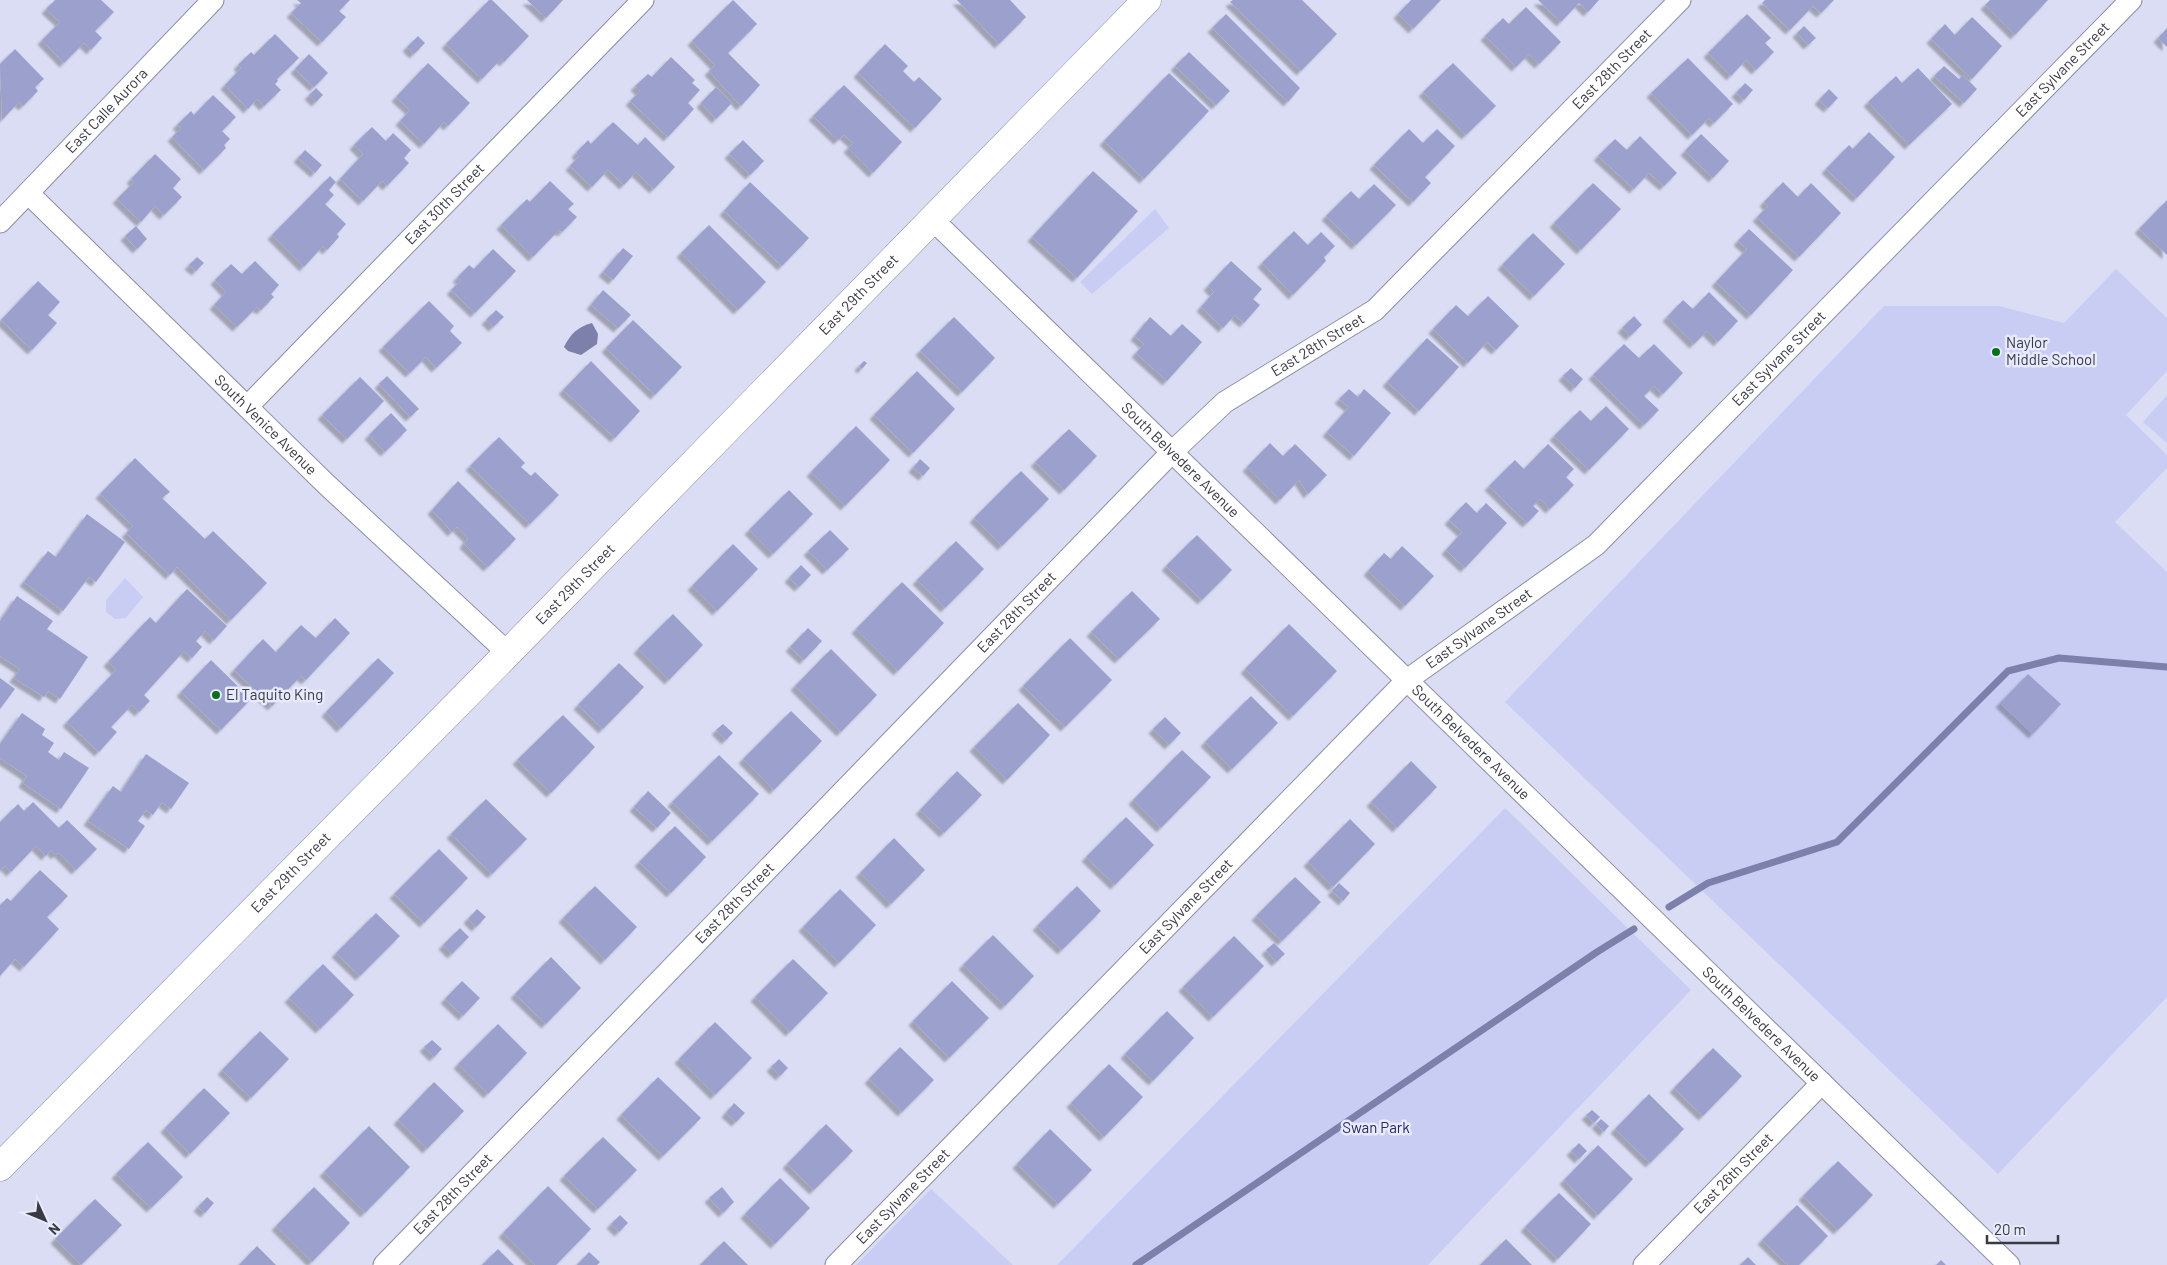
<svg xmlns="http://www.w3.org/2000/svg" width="2167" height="1265" font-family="Barlow,sans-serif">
<defs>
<filter id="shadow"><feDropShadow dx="-4.5" dy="4.5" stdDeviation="1" flood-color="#0004"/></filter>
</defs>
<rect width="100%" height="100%" fill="#daddf4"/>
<!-- green -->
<path fill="#c9cdf4" d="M1155 209 1169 228 1092 294 1080 282Z
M2116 269 2167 318V371L2126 415 2167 455V468L2115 522 2167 572V997L1998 1174 1505 702 1884 306H1999L2064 323Z
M2167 395V443L2143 422Z
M125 578 143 597 126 618 115 619 106 612V600Z
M1505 808 1691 990 1428 1265H1057Z
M931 1189 1013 1265H856Z"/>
<!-- water -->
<path fill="#7c80aa" d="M592 323 598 334 597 344 581 355 568 351 564 347C571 333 578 327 592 323Z"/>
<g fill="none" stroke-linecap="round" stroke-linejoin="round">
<!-- stream -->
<path stroke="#7c80aa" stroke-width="7" d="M1669 907 1708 883 1837 842 2008 671 2059 658 2167 667
M1136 1265 1597 952 1634 929"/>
</g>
<!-- building -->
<path fill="#9ca0cc" filter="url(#shadow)" d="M55 0H101L114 12 95 31 102 38 91 50 84 43 64 63 42 40 60 22 46 9Z
M297 0H350L339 11 346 17 322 42 291 13 301 3Z
M489 0H492L529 36 504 62 501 59 482 79 446 44Z
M527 0H563L546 18Z
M733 0 757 24 728 53 760 85 741 106 709 71 715 65 692 41Z
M957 0H1010L1026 17 999 44Z
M1233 0H1302L1337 34 1301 71 1230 2Z
M1411 0H1441L1413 29 1398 14Z
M1538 0H1599L1588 12 1579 3 1561 22Z
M1765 0H1834L1821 13 1813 6 1790 30 1762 3Z
M1990 0H2048L2015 35 1985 5Z
M1526 7 1561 42 1539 64 1529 54 1516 67 1485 36 1503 18 1509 24Z
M1226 14 1300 88 1288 102 1212 28Z
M1747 14 1771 38 1765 43 1774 52 1756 70 1746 60 1731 76 1708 53Z
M1972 17 2002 46 1972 79 1931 39 1945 24 1955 35Z
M1804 26 1816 38 1808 45 1797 33Z
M2167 28V47L2158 38Z
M275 34 299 58 277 79 278 81 275 84 281 90 264 106 257 99 248 109 225 85 241 68 238 65 251 52 254 55Z
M418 36 425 43 414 54 407 47Z
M885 44 908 66 903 71 914 82 919 77 942 99 915 128 858 73Z
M15 49 44 79 35 87 38 91 23 106 19 102 2 120 0 64Z
M1189 52 1230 91 1216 105 1175 66Z
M309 54 328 73 314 87 295 69Z
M671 57 695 80 692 83 700 90 688 103 694 109 668 137 630 101 640 91 635 86 648 74 652 77Z
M1688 58 1733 104 1714 123 1709 118 1692 135 1651 93Z
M428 63 470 103 448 126 444 122 424 144 400 121 410 110 396 97Z
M1453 63 1496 106 1466 135 1423 92Z
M1944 66 1959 79 1963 75 1977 89 1964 103 1934 76Z
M1918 68 1952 104 1909 145 1868 102 1896 76 1902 83Z
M1169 73 1209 111 1144 179 1104 141Z
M1745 83 1753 90 1744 100 1736 93Z
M844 85 902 142 873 173 848 148 853 143 844 135 838 140 813 116Z
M716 87 732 103 716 119 701 103Z
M316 88 323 95 316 102 309 95Z
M1829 89 1838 98 1828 108 1819 100Z
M213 95 236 117 222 131 230 139 224 145 226 148 204 170 172 137 181 128 177 125 191 111 194 115Z
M613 122 638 145 645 137 675 167 654 189 636 172 624 185 608 170 592 187 570 166 579 156 576 153 588 140 591 144Z
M372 127 386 141 393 133 411 150 404 158 409 163 387 186 382 181 363 201 340 179 363 154 354 145Z
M1409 129 1423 143 1437 129 1455 146 1425 177 1431 183 1413 202 1374 165Z
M1869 132 1895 157 1857 198 1826 169 1849 145 1853 149Z
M1701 134 1729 161 1713 178 1685 151Z
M1640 136 1677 173 1664 186 1649 173 1634 189 1598 156 1615 139 1627 150Z
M743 140 764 161 750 175 729 154Z
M305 150 322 165 315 173 298 158Z
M155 154 181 179 173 188 182 197 164 215 155 206 141 222 117 199 134 182 131 179Z
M1093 171 1138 211 1077 278 1032 237Z
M330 176 336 182 329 190 334 195 325 204 346 224 337 234 339 237 327 250 323 246 304 267 272 235Z
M550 181 574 204 568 209 577 217 562 232 559 230 533 257 501 225 527 199 530 202Z
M750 182 809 238 782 266 724 211Z
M1783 182 1798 197 1811 183 1841 213 1799 257 1757 217 1768 206 1764 202Z
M1593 183 1621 209 1581 250 1554 223Z
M1374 184 1396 205 1356 245 1326 216 1351 191 1359 199Z
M2167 200V255L2139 229Z
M709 225 766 282 738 310 681 253Z
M136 226 147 239 137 249 125 236Z
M1749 229 1793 270 1751 315 1716 282 1747 249 1738 241Z
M1294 231 1308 245 1321 232 1335 246 1324 257 1326 261 1293 295 1262 263Z
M1533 233 1565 264 1534 296 1502 265Z
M623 248 633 256 613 280 603 272Z
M493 249 516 271 475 313 451 290 461 280 457 278 469 265 474 269Z
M197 257 204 263 196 271 189 265Z
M255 261 279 285 271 294 274 297 261 310 257 307 237 327 214 305 226 292 215 280 231 264 242 274Z
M1231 261 1262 289 1253 299 1260 305 1244 323 1235 315 1223 328 1201 307 1214 292 1208 286Z
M38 281 60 302 48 315 57 323 32 350 1 320Z
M603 290 631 315 618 328 591 305Z
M1709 292 1738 321 1718 342 1707 331 1694 344 1667 317 1683 300 1693 309Z
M1488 296 1519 326 1496 350 1487 342 1468 363 1433 329 1456 305 1468 316Z
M429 301 454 326 450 331 462 343 436 368 426 357 410 373 383 347Z
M496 310 504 317 493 327 486 320Z
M1634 316 1642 325 1630 336 1622 328Z
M954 317 995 358 962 392 920 351Z
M1150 317 1171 336 1182 324 1202 342 1167 381 1136 353 1144 344 1135 336Z
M633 320 682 367 655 395 606 348Z
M1427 338 1459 367 1419 411 1387 382Z
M1624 344 1639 358 1654 344 1683 373 1663 394 1654 386 1644 396 1659 410 1644 425 1593 375Z
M591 361 640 411 615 438 563 390Z
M864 361 867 363 862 369 859 366Z
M1571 368 1583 379 1575 388 1563 376Z
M917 371 955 409 913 453 874 415Z
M387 376 419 409 410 417 379 384Z
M360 377 384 401 347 439 322 415Z
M1349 389 1358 397 1364 389 1391 413 1354 456 1327 432 1349 407 1339 399Z
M1606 406 1629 429 1589 470 1554 436 1580 410 1591 421Z
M391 413 407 430 385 452 369 435Z
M856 426 890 460 845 506 811 472Z
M1069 429 1097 456 1064 490 1035 462Z
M499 437 525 463 521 467 531 476 535 472 559 495 530 524 470 466Z
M1270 443 1283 456 1295 444 1327 475 1308 494 1299 480 1280 500 1247 467Z
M1548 444 1574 469 1566 477 1574 485 1550 509 1540 499 1533 506 1539 511 1527 523 1489 486 1515 460 1524 469Z
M135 458 170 492 162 498 205 539 213 531 267 583 231 620 177 567 170 575 126 533 133 526 100 494Z
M920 459 930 468 923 476 913 468Z
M1021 471 1049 499 1002 546 974 518Z
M458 481 516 539 488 567 464 544 468 538 457 527 452 532 432 510Z
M789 490 813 514 773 554 749 530Z
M1466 502 1477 513 1486 503 1507 523 1465 568 1446 550 1462 532 1449 520Z
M87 514 125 542 96 582 89 577 63 611 24 582 48 551 56 557Z
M830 530 849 549 827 570 808 551Z
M1197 535 1232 570 1202 600 1166 566Z
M956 541 984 569 945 608 917 580Z
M733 544 758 569 717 611 692 586Z
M1402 546 1434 576 1405 606 1368 571 1384 553 1391 559Z
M801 565 811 575 799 587 789 578Z
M902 582 944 623 898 671 856 629Z
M187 589 227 626 214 640 205 631 196 641 202 647 192 658 184 651 144 695 150 701 139 712 132 705 111 727 117 732 99 752 67 722 116 670 108 662 150 617 156 623Z
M1132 591 1160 619 1119 659 1091 632Z
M17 596 53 621 47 629 88 657 60 699 48 691 44 697 14 678 20 669 0 656V621Z
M673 614 703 645 669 680 638 649Z
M335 618 350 633 306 680 301 676 272 706 234 670 263 639 276 652 301 625 316 638Z
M1289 624 1337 671 1293 716 1245 669Z
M808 628 822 641 804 660 790 647Z
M1070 638 1112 680 1065 727 1023 686Z
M831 649 877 695 841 732 795 686Z
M378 658 394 673 341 728 326 712Z
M211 660 251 699 221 730 181 692Z
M619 663 644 687 603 729 578 705Z
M2028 674 2061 704 2033 734 2000 703Z
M0 678 15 689 0 709Z
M1251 696 1278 723 1232 769 1205 742Z
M1018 703 1050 735 1007 780 974 747Z
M791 711 822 741 774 790 743 759Z
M22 713 45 729 42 735 54 743 48 752 59 760 64 752 89 768 61 809 23 783 27 776 0 758V744Z
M563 715 595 747 551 793 517 760Z
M1165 717 1181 733 1169 745 1153 729Z
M723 724 733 733 726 740 716 730Z
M1182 750 1211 777 1161 828 1133 800Z
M146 754 189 783 171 809 162 802 153 815 146 810 138 821 145 826 129 849 88 821 113 786 121 792Z
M719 755 759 794 712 841 672 802Z
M1411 761 1437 787 1397 828 1371 802Z
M957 771 982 795 944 833 920 810Z
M648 791 671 813 657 828 634 807Z
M486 799 527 839 492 874 451 834Z
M33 802 59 828 67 820 97 849 76 870 58 852 56 855 51 850 46 856 36 846 11 872 5 866 0 870V822L18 804 24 811Z
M1126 817 1154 845 1115 885 1086 857Z
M1350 819 1375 844 1333 887 1308 862Z
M675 826 706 857 671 893 639 862Z
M894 838 925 870 891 904 860 873Z
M439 849 468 878 424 923 394 894Z
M40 870 68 896 47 917 59 929 24 967 15 959 0 976V905L7 898 11 901Z
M1295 877 1321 902 1282 941 1256 916Z
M1339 883 1350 893 1343 901 1332 891Z
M595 886 637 927 605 960 563 918Z
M1077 886 1101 911 1062 950 1037 926Z
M840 889 876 925 839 963 803 927Z
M477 909 486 917 476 927 468 919Z
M376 913 400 936 360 976 336 953Z
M460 928 469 937 452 954 443 945Z
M993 935 1034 976 1005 1006 963 965Z
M1234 936 1264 966 1213 1017 1183 987Z
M1274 943 1285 954 1276 962 1266 950Z
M551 957 581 988 546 1024 515 994Z
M793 959 828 993 790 1032 755 997Z
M323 964 354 995 320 1029 289 998Z
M462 981 480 998 463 1016 445 999Z
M952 981 989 1018 949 1058 913 1021Z
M1167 1011 1194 1038 1153 1081 1125 1054Z
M715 1022 752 1058 715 1095 679 1059Z
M498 1024 527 1053 488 1094 458 1064Z
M260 1031 289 1059 251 1098 222 1070Z
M432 1040 442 1049 434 1057 424 1047Z
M900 1047 934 1080 902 1112 869 1079Z
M1713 1048 1742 1076 1703 1116 1674 1088Z
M779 1059 788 1068 780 1076 771 1067Z
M1109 1064 1143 1097 1104 1137 1071 1103Z
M658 1077 701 1118 663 1156 621 1115Z
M434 1082 464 1111 427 1149 398 1120Z
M204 1088 230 1113 190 1154 165 1128Z
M1649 1094 1684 1129 1650 1163 1615 1129Z
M734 1103 745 1113 736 1122 726 1113Z
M1592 1110 1600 1117 1594 1123 1586 1115Z
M1601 1119 1609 1126 1604 1132 1596 1124Z
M826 1124 853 1151 814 1190 787 1164Z
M369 1126 410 1167 365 1213 324 1172Z
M1050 1129 1092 1170 1058 1204 1017 1164Z
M603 1137 637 1170 598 1209 564 1176Z
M148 1142 183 1177 151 1208 116 1174Z
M1579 1143 1587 1151 1579 1159 1571 1151Z
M1598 1145 1633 1179 1598 1215 1564 1180Z
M1838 1161 1873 1195 1838 1230 1803 1196Z
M780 1178 810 1208 775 1244 745 1214Z
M548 1186 591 1229 556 1265H535L503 1233Z
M314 1187 350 1223 312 1262 276 1226Z
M722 1187 734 1202 723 1213 709 1198Z
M1559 1193 1591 1224 1558 1259 1525 1227Z
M207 1197 214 1203 205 1213 198 1207Z
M95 1199 122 1225 81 1265 55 1239Z
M1797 1205 1828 1236 1799 1265H1788L1762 1240Z
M620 1215 628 1223 619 1232 611 1224Z
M1506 1239 1532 1265H1480Z
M724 1241 748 1265H700Z
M257 1246 276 1265H239Z
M498 1249 514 1265H482Z
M589 1252 600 1262 597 1265H577Z
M1748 1257 1756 1265H1740Z
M1941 1260 1946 1265H1936Z"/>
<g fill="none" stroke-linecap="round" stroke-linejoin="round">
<defs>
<g id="street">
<path id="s1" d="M28 193 327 485 508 653"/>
<path id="s2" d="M932 219 2009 1265"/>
<path id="s3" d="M0 222 213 0"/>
<path id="s4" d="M248 406 643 0"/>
<path id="s5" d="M384 1265 1172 452 1225 402 1375 310 1680 0"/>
<path id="s6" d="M836 1265 1407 680 1596 545 2131 0"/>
<path id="s7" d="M1644 1265 1822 1083"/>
</g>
<g id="secondary">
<path id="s8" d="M0 1167 508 653 1147 0"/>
</g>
</defs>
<!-- street casing -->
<use href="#street" stroke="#8c8fa3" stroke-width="23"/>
<!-- secondary casing -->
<use href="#secondary" stroke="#8c8fa3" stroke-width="29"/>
<!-- street -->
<use href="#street" stroke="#fff" stroke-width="21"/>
<!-- secondary -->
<use href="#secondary" stroke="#fff" stroke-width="28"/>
</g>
<!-- markers -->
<g fill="#0b6e1d" stroke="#e8eafd" stroke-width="2">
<circle cx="1996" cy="352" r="5"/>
<circle cx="216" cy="695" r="5"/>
</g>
<g text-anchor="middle" stroke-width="5" stroke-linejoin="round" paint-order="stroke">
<!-- street labels -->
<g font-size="15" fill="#393a43" stroke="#e8eafd">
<text dy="5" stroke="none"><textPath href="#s6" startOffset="1716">East Sylvane Street</textPath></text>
<text dy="5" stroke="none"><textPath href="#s5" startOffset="1719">East 28th Street</textPath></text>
<text dy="5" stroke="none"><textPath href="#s3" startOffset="154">East Calle Aurora</textPath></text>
<text dy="5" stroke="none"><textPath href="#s4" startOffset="282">East 30th Street</textPath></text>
<text dy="5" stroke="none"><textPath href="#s8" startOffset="1224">East 29th Street</textPath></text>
<text dy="5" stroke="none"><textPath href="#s5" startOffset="1314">East 28th Street</textPath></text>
<text dy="5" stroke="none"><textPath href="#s6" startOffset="1311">East Sylvane Street</textPath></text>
<text dy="5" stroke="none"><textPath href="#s1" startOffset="332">South Venice Avenue</textPath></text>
<text dy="5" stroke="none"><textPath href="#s2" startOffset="346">South Belvedere Avenue</textPath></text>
<text dy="5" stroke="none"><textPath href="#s8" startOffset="819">East 29th Street</textPath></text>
<text dy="5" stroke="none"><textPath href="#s5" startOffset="909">East 28th Street</textPath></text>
<text dy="5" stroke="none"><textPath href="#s6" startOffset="906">East Sylvane Street</textPath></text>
<text dy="5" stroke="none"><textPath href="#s2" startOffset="751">South Belvedere Avenue</textPath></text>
<text dy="5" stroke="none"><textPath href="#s8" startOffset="414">East 29th Street</textPath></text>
<text dy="5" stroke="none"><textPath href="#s5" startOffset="504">East 28th Street</textPath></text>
<text dy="5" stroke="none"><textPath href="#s6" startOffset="501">East Sylvane Street</textPath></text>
<text dy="5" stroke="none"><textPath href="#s2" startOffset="1156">South Belvedere Avenue</textPath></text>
<text dy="5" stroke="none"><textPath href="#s7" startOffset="128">East 26th Street</textPath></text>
<text dy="5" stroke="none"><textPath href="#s5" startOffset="99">East 28th Street</textPath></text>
<text dy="5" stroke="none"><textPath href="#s6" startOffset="96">East Sylvane Street</textPath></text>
</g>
<!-- poi labels -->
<g font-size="15" fill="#393a43" stroke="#e8eafd" text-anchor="start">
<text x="2006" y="348">Naylor<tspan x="2006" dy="17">Middle School</tspan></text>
<text x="226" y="700">El Taquito King</text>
</g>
<!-- park labels -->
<g font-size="15" fill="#2a285f" stroke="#e8eafd">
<text x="1376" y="1133">Swan Park</text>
</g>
</g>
<!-- north arrow -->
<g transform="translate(45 1220) rotate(134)" stroke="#e8eafd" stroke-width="4" paint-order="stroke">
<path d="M0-4L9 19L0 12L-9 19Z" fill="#393a43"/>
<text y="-8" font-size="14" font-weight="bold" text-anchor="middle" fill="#393a43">N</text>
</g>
<!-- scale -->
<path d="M1987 1235v8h71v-8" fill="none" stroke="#393a43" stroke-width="2.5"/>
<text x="1994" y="1235" font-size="15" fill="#393a43" stroke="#e8eafd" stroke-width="4" paint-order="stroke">20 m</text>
</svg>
